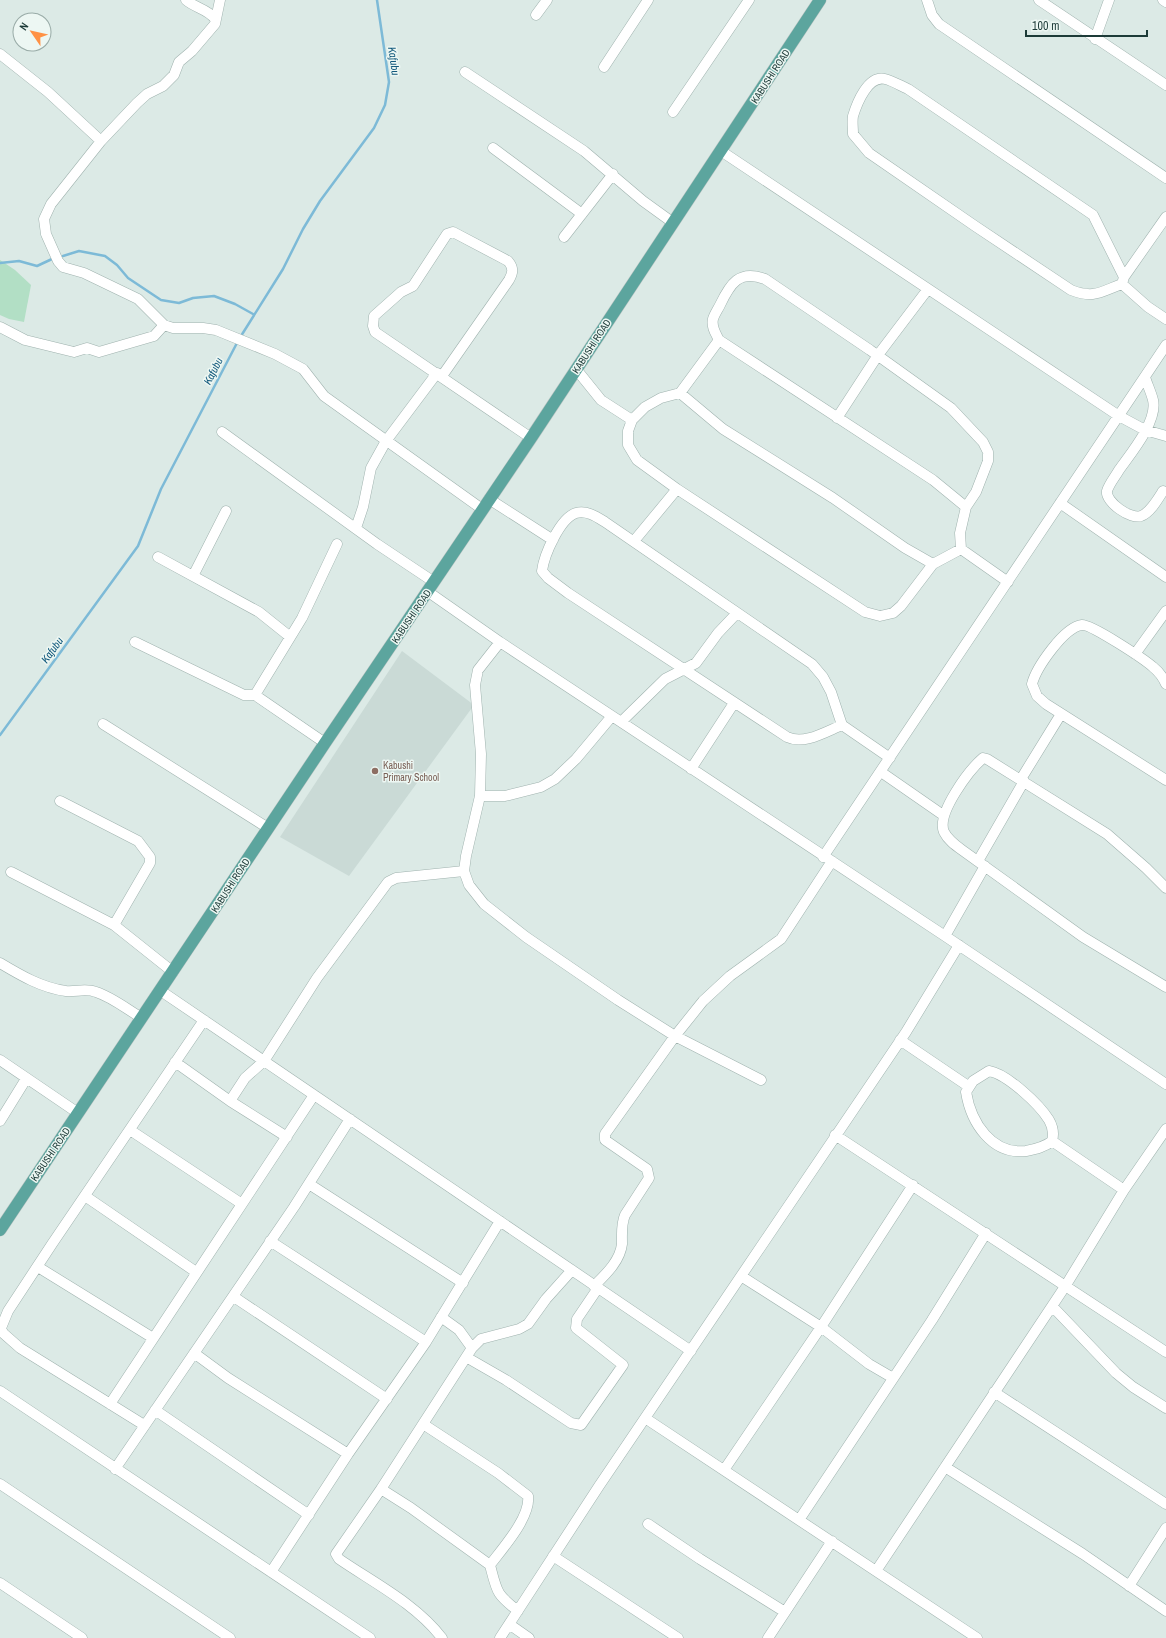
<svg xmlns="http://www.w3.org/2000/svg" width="1166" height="1638" font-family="'Archivo Narrow',sans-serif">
<rect width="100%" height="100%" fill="#dceae6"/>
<!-- built -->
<path fill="#cadad6" d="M402 651 474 705 349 876 280 837Z"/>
<!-- green -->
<path fill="#b2dfc5" d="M0 260 15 270 31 285 24 322 9 319 0 315Z"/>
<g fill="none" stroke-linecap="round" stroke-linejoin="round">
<!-- stream -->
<path stroke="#7dbad7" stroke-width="2.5" d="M63 256 79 251 105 256 117 265 128 278 161 300 179 303 193 298 214 296 235 304 253 314
M0 263 19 261 37 266 52 259
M241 336 283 269 303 229 320 201 374 128 385 105 389 82 377 0
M0 735 138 546 161 489 238 341"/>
<defs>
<path id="minor" d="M186 0C195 8 208 9 215 19
M927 0 932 15 939 24 1166 178
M1039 0 1166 85
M1163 0 1166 2
M536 15 547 0
M1095 39 1109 0
M0 54 48 92 101 141 51 204 44 219 46 234 58 261 63 267 84 273 138 299 164 325 173 328H203L216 330 275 354 303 369 324 396 482 509
M604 67 648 0
M465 72 584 151 643 201 672 222
M673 112 749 0
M101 141 137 103 147 94 163 86 174 75 179 62 192 51 215 24 220 0
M493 148 582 214
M721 151 1119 416 1145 430 1166 436
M1166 217 1124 277 1122 284 1148 307 1166 319
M564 237 613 174
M1122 284C1100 292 1094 299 1071 290L975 226 869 153 853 134C853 128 852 121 853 116 857 103 868 75 885 79 893 81 901 86 908 89L1093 215 1124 277
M0 327 25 340 74 352 87 348 99 352 154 336 164 325
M719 340 680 393 661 398 645 407 632 420 628 431V445L637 460 677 489 865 612 880 616 893 613 901 606 933 564 961 549 1008 582
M576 369 601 400 632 420
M442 376 509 280C513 273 514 268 508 261L453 232 447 234 413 286 401 292 374 316 373 326 375 332 531 438
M1145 377C1147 384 1151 392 1153 400 1158 421 1131 453 1119 470 1115 477 1109 484 1107 491 1105 502 1131 520 1141 516 1150 513 1158 499 1163 491
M680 393 723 429 833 498 905 548 933 564
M837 418 878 355 928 289
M222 432 377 544 434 582
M489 499 553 540
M1060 503 1166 577
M356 528 363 507 371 468 386 441 437 373
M634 541 677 489
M961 549 960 533 966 507 976 492 988 461V452L983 442 951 408 870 350 765 279C739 269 730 284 720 305 718 309 714 315 713 319 711 327 716 334 719 340L933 480 966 507
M158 557 259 612 289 636
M193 576 226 511
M427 591 500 642 945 936 1166 1084
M135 642 244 695H255L325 743
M500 642 478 670 475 685 481 754 480 796 466 856 464 871 469 885 484 904 526 937 618 1000 675 1036 761 1080
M1135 654 1166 611
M1166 684C1163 677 1158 671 1153 667 1144 659 1091 624 1082 625 1064 627 1036 668 1032 684L1037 696 1046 704 1166 780
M255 695 302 618 337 544
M621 722 665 679 696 663 718 633 737 613
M103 724 268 828
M842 725C825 732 804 745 787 737L568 593 548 578 542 571C544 555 560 518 576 513 587 510 597 517 605 522L812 664 823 677 831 692 842 725 890 758
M691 769 734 703
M881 772 943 815
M1021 779 1061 714
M480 796H505L541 787 555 779 576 759 612 716
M60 801 138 841 150 857V863L114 925
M823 857 1166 345
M978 861 1024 781
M11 872 114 925 173 972
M1166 888 1146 868 1107 834 987 759 983 758C969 770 936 814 944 832 948 840 955 845 962 850L1083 937 1166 987
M945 936 985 866
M0 963C20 975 42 988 66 991 76 992 86 988 96 992 112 997 128 1010 142 1018
M161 991 691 1351
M900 1040 968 1086
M0 1060 78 1113
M175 1062 230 1101 287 1137
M989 1071C1007 1074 1039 1104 1049 1120 1053 1127 1054 1134 1052 1141 1045 1147 1036 1149 1026 1151 992 1155 971 1123 966 1092L973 1081Z
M230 1101 245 1078 264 1061 317 978 388 882 396 878 464 871
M0 1121 26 1079
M130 1130 242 1204
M835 1135 1166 1352
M1052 1141 1124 1190
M309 1184 463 1283
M85 1196 196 1272
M270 1241 426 1342
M38 1267 153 1338
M741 1276 821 1327 869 1364 893 1378
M594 1286C606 1274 620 1261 622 1244 622 1234 621 1224 625 1215L649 1178 647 1169 605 1140V1134L675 1036 703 1001 730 976 781 939 832 861
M234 1297 387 1399
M1052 1306 1116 1373 1133 1387 1166 1408
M441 1317 459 1330 472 1348
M194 1353 228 1378 348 1454
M466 1357 506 1380 571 1423 581 1425 623 1365 576 1328 577 1319 598 1288
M0 1391 370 1638
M994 1392 1166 1504
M110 1404 314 1095
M155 1410 309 1515
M645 1418 977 1638
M423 1424 498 1473 528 1496C531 1517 502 1549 490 1565
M144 1425 20 1348 3 1333 1 1328 8 1311 52 1244 204 1020
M945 1467 1083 1554 1166 1611
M115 1469 294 1207 350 1119
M724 1470 821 1327 913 1185
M0 1484 230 1638
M381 1489 411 1508 490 1565C497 1592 496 1594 518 1611
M799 1520 932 1320 986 1233
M648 1524 700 1559 785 1612
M553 1556 678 1638
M876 1571 1066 1285 1124 1190 1166 1129
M271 1572 348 1454 426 1342 500 1221
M0 1583 82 1638
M1129 1586 1166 1528
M509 1624 529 1638
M442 1638C416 1604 374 1583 339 1559L336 1554 381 1489 472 1348 481 1339 519 1329 528 1324 546 1299 572 1270
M500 1638 599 1486 906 1032 959 945
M768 1638 832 1541"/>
<path id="major" d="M0 1230 325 743 531 438 820 0"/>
</defs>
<!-- minor casing -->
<use href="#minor" stroke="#9fb2ae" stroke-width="11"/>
<!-- major casing -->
<use href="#major" stroke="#bbc4c3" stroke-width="13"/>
<!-- minor -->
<use href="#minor" stroke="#fff" stroke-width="10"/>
<!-- major -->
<use href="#major" stroke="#5ca59e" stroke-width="12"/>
</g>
<!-- markers -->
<circle fill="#8d6e63" stroke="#edf7f3" stroke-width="1.5" cx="375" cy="771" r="4"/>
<g text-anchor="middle" stroke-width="3" stroke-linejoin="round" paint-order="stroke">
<!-- street labels -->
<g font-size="10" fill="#1d3b38" stroke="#edf7f3">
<text transform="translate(770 76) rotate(-57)" y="4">KABUSHI ROAD</text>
<text transform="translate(591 346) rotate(-57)" y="4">KABUSHI ROAD</text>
<text transform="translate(411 616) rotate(-56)" y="4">KABUSHI ROAD</text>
<text transform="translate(230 885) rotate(-57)" y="4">KABUSHI ROAD</text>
<text transform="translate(50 1154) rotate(-56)" y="4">KABUSHI ROAD</text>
</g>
<!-- education labels -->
<g font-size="10" fill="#785e54" stroke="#edf7f3" text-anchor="start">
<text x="383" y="769">Kabushi<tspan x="383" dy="12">Primary School</tspan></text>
</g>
<!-- water labels -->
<g font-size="11" font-style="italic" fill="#12597c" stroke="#edf7f3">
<text transform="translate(394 61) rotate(82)" y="4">Kafubu</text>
<text transform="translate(213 371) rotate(-63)" y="4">Kafubu</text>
<text transform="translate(52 650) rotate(-54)" y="4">Kafubu</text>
</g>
</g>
<!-- north arrow -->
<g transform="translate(32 32) rotate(304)"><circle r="19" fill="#edf7f3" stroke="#9aaca8"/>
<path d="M0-3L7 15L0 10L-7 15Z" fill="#ff9145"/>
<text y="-6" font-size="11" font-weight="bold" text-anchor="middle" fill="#1d3b38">N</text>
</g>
<!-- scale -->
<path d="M1026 30v6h121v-6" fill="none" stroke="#1d3b38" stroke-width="2"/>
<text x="1032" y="30" font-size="12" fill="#1d3b38" stroke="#edf7f3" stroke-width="3" paint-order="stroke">100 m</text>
</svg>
